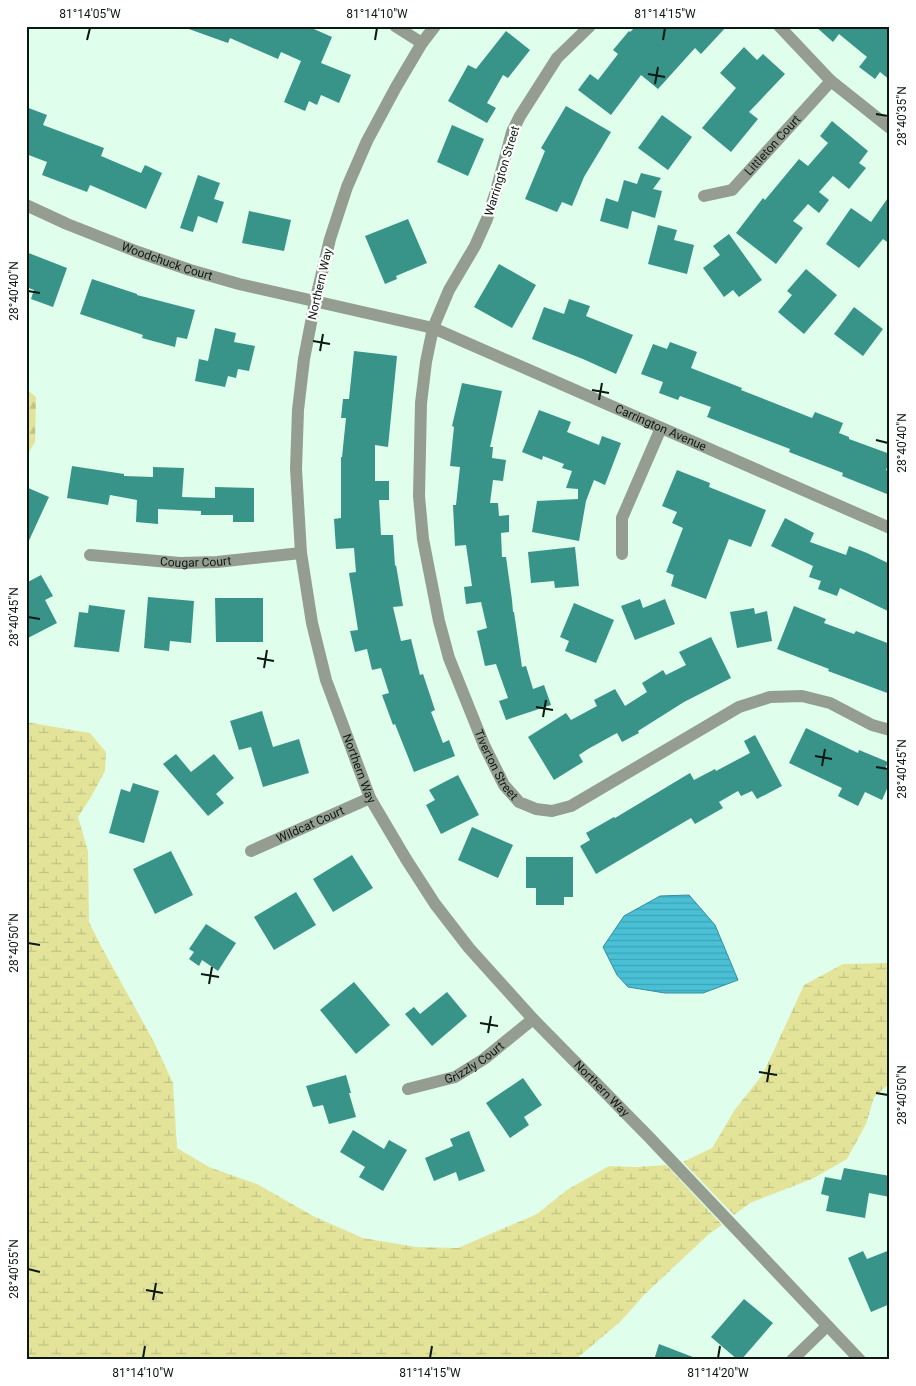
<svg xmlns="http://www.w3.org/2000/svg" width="916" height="1386" font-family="Roboto,sans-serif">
<defs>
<pattern id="forest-firs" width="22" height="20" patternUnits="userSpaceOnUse" patternTransform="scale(1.25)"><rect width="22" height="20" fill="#e3e49a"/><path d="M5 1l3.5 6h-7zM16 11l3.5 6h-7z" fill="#c1c384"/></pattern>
<pattern id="wetland-marsh" width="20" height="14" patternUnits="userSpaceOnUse" patternTransform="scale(1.25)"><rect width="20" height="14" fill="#e3e49a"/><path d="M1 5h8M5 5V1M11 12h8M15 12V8" fill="none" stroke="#c1c384"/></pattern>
<pattern id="water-rules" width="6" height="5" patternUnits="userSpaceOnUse" patternTransform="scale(1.25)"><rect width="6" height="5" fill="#49c0d5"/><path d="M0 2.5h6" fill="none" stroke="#3ea4b6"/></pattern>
</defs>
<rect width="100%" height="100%" fill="#e0feec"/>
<!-- forest -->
<path fill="url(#forest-firs)" d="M26 389 36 397 35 442 26 457Z"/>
<!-- wetland -->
<path fill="url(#wetland-marsh)" d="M26 722 90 733 106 752 105 771 91 797 78 817 88 851 89 922 101 946 154 1042 173 1083 177 1148 209 1167 257 1184 313 1216 363 1238 416 1247 458 1248 537 1214 567 1190 609 1166 635 1167 666 1165 722 1225 709 1234 645 1294 621 1321 575 1360H26Z
M890 963V1083L874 1097 866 1124 847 1159 812 1179 750 1203 734 1215 683 1162 712 1148 734 1111 763 1074 804 985 843 964Z"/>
<!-- water -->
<path fill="url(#water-rules)" stroke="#368e9a" d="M689 895 715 925 738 980 703 993H665L628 987 617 975 603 947 624 916 660 896Z"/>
<!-- building -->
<path fill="#389389" d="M186 26H307L332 37 321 63 351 75 339 103 321 95 317 105 309 101 305 111 284 102 301 61 281 52 278 59 230 38 228 43 186 28Z
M636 26H727L701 54 695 48 658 89 641 75 611 115 578 90 590 74 598 80 618 54 613 50 629 31 630 32Z
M815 26H890V80L880 72 875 79 859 67 867 57 839 34 833 42Z
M506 31 530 50 508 78 503 75 487 103 496 108 487 123 448 101 468 65 476 69Z
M744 47 757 60 763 54 785 74 749 112 758 119 731 152 702 128 736 88 720 73Z
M566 106 611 132 584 177 572 206 562 202 557 212 525 199 545 151 541 148Z
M26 107 47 115 43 125 104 148 101 156 141 173 145 165 162 173 146 209 90 185 87 192 42 175 47 162 26 154Z
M662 115 692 137 668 170 638 148Z
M832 121 868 151 859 163 866 168 849 189 833 176 819 192 829 200 819 213 808 204 793 221 803 228 776 264 736 233 763 198 765 200 799 159 808 166 828 143 820 136Z
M452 125 484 139 468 176 437 162Z
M641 173 661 178 653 189 662 191 655 218 632 211 628 229 600 221 606 198 618 202 624 180 637 184Z
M198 175 220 183 214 199 224 202 217 223 198 216 193 232 180 228Z
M890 195V244L883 239 859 268 826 244 851 208 871 222Z
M249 211 291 220 284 251 242 243Z
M408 219 427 263 396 276 397 279 385 284 365 236Z
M658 225 677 230 674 240 694 245 687 274 648 264Z
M729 234 762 280 739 297 733 290 724 297 703 268 720 255 713 246Z
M26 252 67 268 53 307 31 299 34 290 26 287Z
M499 264 536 285 512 328 474 307Z
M806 269 837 295 804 334 778 312 792 295 787 291Z
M92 279 137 294V295L195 310 187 339 177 337 175 347 142 338 143 335 80 314Z
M569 299 590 306 586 316 633 335 616 374 583 359 532 339 544 307 564 314Z
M854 307 883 329 863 356 834 334Z
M215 328 236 333 234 342 255 346 249 371 238 369 236 378 228 376 225 387 195 381 199 359 208 361Z
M670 342 697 352 691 368 742 388 741 390 812 418 815 412 843 423 839 433 849 437V439L890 454V461L886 470 890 472V487L887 494 842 476 843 473 789 452 790 449 707 417 711 407 680 396 678 400 659 393 663 382 641 374 653 344 667 349Z
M354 351 397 356 388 447 375 445V481H389V500H379L381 535H393L395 566 396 565 403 606 393 607 401 641 411 639 420 675 423 674 435 710 431 712 443 743 449 740 455 756 414 772 395 724 393 725 382 695 389 693 381 668 372 670 367 649 355 652 350 631 358 630 349 573 356 572 354 548 336 549 334 519 341 518V457H342L346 418H341L343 399H349Z
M462 383 502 391 490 447H493L492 458 506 460 503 481 493 480 490 503H498L499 516 509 515V532L501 533 502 557H506L512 600 513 612H514L522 667 526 666 533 689 544 685 551 705 506 720 499 701 508 698 496 664 485 666 477 631 487 628 481 602 466 604 464 587 472 586 466 545 455 546 453 505H456L460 467 450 466 454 427 452 426Z
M539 410 571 422 567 432 599 445 602 436 621 443 605 485 594 480 586 501 579 541 532 532 537 501 578 499V489L566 488 572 471 562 468 564 464 543 456 542 460 522 452Z
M72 466 124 474V476L153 477V467L184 468 182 497 215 498V487L254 488V522H233V515H201V511L158 509V524L136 522 137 500 110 495 108 505 67 498Z
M677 470 710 483 709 487 766 510 751 547 729 539 706 599 671 586 674 575 666 572 683 528 672 523 677 512 662 506Z
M26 487 49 497 26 547Z
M785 518 814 533 810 542 846 555 849 546 867 553 890 564V612L840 588 837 596 818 589 821 581 809 577 813 566 771 546Z
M575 547 579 586 555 588 554 581 531 583 528 552Z
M41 575 53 596 45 600 57 623 26 639V583Z
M148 597 194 601 191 643 170 641 169 651 144 648Z
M215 598H263V642H216Z
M640 599 643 608 665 599 675 624 635 640 621 606Z
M574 603 614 620 596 663 565 651 569 641 560 637Z
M89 605 125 610 119 652 74 647 79 612 88 613Z
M794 606 826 619 824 623 854 634 856 631 890 644V694L828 671 829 669 777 649Z
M754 608 755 614 767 611 772 641 737 648 730 612Z
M711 637 731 678 684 702 638 731 639 733 622 742 617 733 588 749 579 755 583 762 554 780 528 737 566 713 571 720 597 706 594 700 615 689 625 706 647 692 642 683 663 670 666 675 686 665 679 652Z
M262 711 273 747 299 739 309 773 263 787 251 747 239 750 230 721Z
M806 728 858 753 859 750 888 762 885 769 890 772V782L882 800 865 792 858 806 838 796 842 788 789 763Z
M755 735 782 786 757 799 752 791 741 796 738 791 719 802 723 808 695 824 691 818 596 874 580 846 590 840 586 833 614 817 615 818 690 773 694 780 715 769 716 771 750 753 744 741Z
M176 754 191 772 214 754 234 778 216 794 224 803 208 816 163 764Z
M458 775 479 815 441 834 426 805 435 800 429 790Z
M133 783 159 791 144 843 109 833 121 789 130 792Z
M472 827 513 845 498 878 458 860Z
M171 851 193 895 155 914 133 869Z
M352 855 373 888 333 912 313 879Z
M526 857H573V897H564V905H536V888H526Z
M296 892 316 925 274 950 254 917Z
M206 924 236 943 218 971 202 960 199 966 189 959 194 952 189 949Z
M354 982 390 1025 356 1054 320 1010Z
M447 992 467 1016 432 1046 405 1014 414 1007 420 1014Z
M346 1075 351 1093H349L356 1117 329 1124 323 1105 313 1107 306 1086Z
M523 1078 542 1105 524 1117 529 1125 510 1138 486 1103Z
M353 1130 384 1149 389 1140 407 1150 383 1191 359 1177 365 1167 340 1152Z
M469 1131 485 1171 459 1181 456 1172 434 1181 425 1158 453 1146 450 1139Z
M844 1168 890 1176V1197L869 1193 865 1218 826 1211 829 1196 821 1194 825 1177 841 1180Z
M890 1250V1304L871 1312 848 1258 863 1251 867 1259Z
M744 1299 773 1323 741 1360H738L711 1337Z
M659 1344 698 1359 697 1360H654Z"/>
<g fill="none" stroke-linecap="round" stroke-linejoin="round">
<!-- minor -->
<g stroke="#949d8f" stroke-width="12">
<path d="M395 26 422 43"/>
<path id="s1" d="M590 26 557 58 520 116 512 132 496 191 487 219 475 246 449 290 433 328 426 362 421 403 419 496 423 539 439 621 449 658 484 745 504 785 519 802 536 809 552 811 571 806 739 707 770 697 802 696 830 703 872 725 890 730"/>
<path d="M779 26 831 81 890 128"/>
<path id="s2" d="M704 196 732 190 831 81"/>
<path id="s3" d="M26 205 67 224 138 252 190 270 239 284 433 328 890 528"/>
<path d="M622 554V518L661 428"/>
<path id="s4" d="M90 555 180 563 217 562 301 553"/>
<path id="s5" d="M251 851 370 798"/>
<path id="s6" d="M408 1089 455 1077 484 1059 533 1019"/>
<path d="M792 1360 827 1326"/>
</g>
<!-- tertiary -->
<path stroke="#949d8f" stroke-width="12" id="s7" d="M435 26 422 43 396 87 367 141 347 187 330 239 315 302 304 359 298 410 296 469 301 553 312 623 326 680 370 798 406 859 435 904 469 948 533 1019 648 1136 860 1360"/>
</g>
<!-- ticks -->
<path fill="none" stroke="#0b1911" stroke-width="2" d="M87 40 90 28M375 40 377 28M663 40 665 28M648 74 665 77M655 84 658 67M876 114 888 116M28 291 40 293M313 341 330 344M320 351 323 334M592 390 609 393M599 400 602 383M876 440 888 443M28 617 40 619M257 658 274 661M264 668 267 650M536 707 553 710M543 717 546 700M815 756 832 759M822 766 825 749M876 767 888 769M28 943 40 945M201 974 219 977M209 984 212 967M480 1023 498 1026M488 1033 491 1016M759 1072 777 1075M767 1082 770 1065M876 1093 888 1095M28 1269 40 1272M146 1290 163 1293M153 1300 156 1283M143 1358 145 1346M430 1358 432 1346M718 1358 720 1346"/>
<g text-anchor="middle" stroke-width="4.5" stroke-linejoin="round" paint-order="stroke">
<!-- street labels -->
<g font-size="12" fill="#0b1911" stroke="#fff">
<text dy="4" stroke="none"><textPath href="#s2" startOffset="89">Littleton Court</textPath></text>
<text transform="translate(502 171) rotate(-73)" y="4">Warrington Street</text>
<text dy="4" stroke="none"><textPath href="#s3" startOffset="152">Woodchuck Court</textPath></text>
<text transform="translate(320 284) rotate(-77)" y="4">Northern Way</text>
<text dy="4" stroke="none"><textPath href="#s3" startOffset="675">Carrington Avenue</textPath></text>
<text dy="4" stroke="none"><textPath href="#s4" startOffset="106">Cougar Court</textPath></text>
<text dy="4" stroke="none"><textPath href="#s1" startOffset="796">Tiverton Street</textPath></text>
<text dy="4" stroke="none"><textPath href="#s7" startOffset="780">Northern Way</textPath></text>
<text dy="4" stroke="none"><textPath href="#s5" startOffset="65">Wildcat Court</textPath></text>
<text dy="4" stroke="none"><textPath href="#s6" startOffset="72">Grizzly Court</textPath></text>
<text dy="4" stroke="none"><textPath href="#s7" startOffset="1185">Northern Way</textPath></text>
</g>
</g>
<!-- border -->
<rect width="916" height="1386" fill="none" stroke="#ffffff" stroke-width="55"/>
<rect x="28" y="28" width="860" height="1330" fill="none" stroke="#0b1911" stroke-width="2"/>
<g font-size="12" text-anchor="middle" fill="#0b1911">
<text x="90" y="18">81°14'05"W</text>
<text x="377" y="18">81°14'10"W</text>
<text x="665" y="18">81°14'15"W</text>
<text transform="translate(902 116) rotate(-90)" y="4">28°40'35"N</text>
<text transform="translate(14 291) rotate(-90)" y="4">28°40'40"N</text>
<text transform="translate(902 443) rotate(-90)" y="4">28°40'40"N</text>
<text transform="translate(14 617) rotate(-90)" y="4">28°40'45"N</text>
<text transform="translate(902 769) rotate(-90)" y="4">28°40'45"N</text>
<text transform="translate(14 943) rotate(-90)" y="4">28°40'50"N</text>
<text transform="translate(902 1095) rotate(-90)" y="4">28°40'50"N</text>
<text transform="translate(14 1269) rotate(-90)" y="4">28°40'55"N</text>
<text x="143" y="1377">81°14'10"W</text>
<text x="430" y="1377">81°14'15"W</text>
<text x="718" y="1377">81°14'20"W</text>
</g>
</svg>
